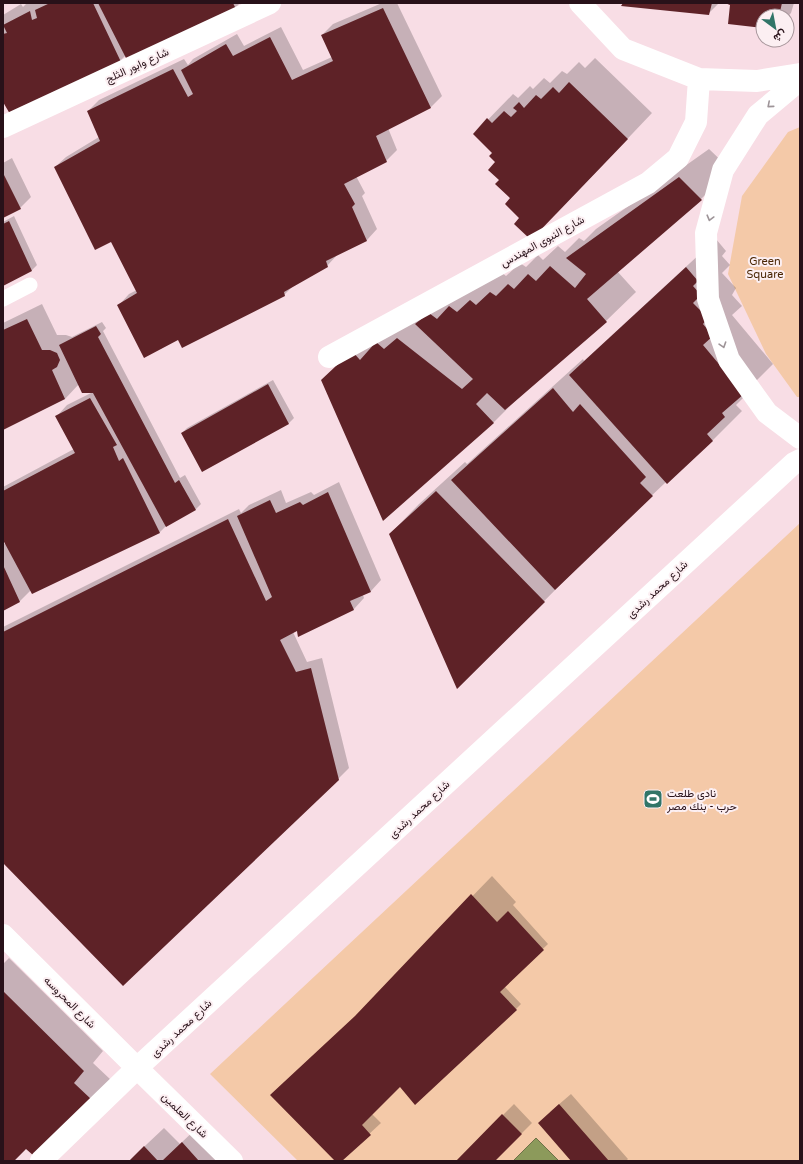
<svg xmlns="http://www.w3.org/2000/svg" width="803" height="1164" font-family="'Varela Round',Vazirmatn,sans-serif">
<rect width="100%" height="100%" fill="#f8dde5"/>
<!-- green -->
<path fill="#f4c9a8" d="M800 127V397H797L766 354 728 274 742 196 788 132Z
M800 523V1161H298L210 1074Z"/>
<!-- water -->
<path fill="#8c9a5b" stroke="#6e7147" d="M536 1138 559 1161H513Z"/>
<!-- shadow -->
<path fill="#0003" d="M27 3H240L235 8 126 55 120 61 3 99V15L21 4 23 7Z
M382 3H397L442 96 431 107 388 128 397 150 386 161 356 176 365 193 362 196 377 229 367 240 338 254 327 266 295 284 284 295 179 338 119 305 129 294 137 290 112 241 55 167 66 157 99 137 88 111 99 100 184 59 188 65 193 59 237 34 244 46 281 27 303 70 332 57 322 35 333 24Z
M625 3H719L708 14Z
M726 3H794L791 13 787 17V16H763V27L731 4Z
M595 58 652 113 556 214 521 218 500 180 494 153 474 134 513 94 518 98 530 86 533 89 544 78 550 83 562 71 567 74 579 62 585 68Z
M709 149 731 170 701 199 617 271 636 292 606 321 520 396 494 422 384 519 352 351 500 271 506 276 520 263 526 267 538 255 543 260 558 246 565 252 579 238 584 241 596 229Z
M12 158 31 197 20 208 3 217V163Z
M14 216 37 265 32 270 3 285V222Z
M716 239 726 251 722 256 730 265 722 273 736 288 732 295 742 306 732 315 773 364 752 385 754 387 736 405 742 411 713 440 667 483 666 482 572 571 573 572 458 688 390 534 419 504 465 462 467 464 583 359 584 361Z
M42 304 57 335H66L72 337 102 322 106 328 103 331 180 478 185 475 201 504 196 509 167 525 160 532 33 592 31 590 20 601 3 609V543L7 545 3 538V487L74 449 57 416 67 405 93 392 79 384 65 399 3 429V323Z
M273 380 294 418 289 423 202 470 182 433 187 428Z
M339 482 381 580 371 591 363 595 364 598 354 609 298 636 297 630 293 632 307 662 322 658 349 768 338 779 3 861V627L239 509 241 513 249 505 281 490 286 503 311 492 314 495Z
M492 876 516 902 513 905 548 944 504 986 521 1004 516 1009 400 1086 372 1114 381 1123 340 1161H336L360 1012Z
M9 958 103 1051 93 1063 111 1080 34 1155 26 1148 14 1161H3V964Z
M571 1094 628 1159 626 1161H573L550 1112Z
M514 1104 532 1123 494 1161H457Z
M202 1123 237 1161H129L164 1128 180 1144Z"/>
<!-- building -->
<path fill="#5e2227" d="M50 3H93L121 62 10 114 3 102V34L7 33 3 25 30 11 32 20 37 18 35 10Z
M98 3H233L236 9 127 60Z
M623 3H712L709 15 621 6Z
M725 3H782L779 16H763V28L728 24 730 5Z
M383 8 431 108 376 136 387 162 344 184 355 204 352 207 367 241 326 261 328 267 284 292 285 296 182 348 178 340 144 358 117 305 137 293 111 242 95 250 54 167 100 141 87 111 173 69 188 97 193 94 181 70 226 44 233 56 270 37 292 80 333 61 321 35Z
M569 82 628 139 531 240 514 224 519 218 505 204 510 198 495 184 499 180 488 170 495 162 489 156 492 153 473 134 487 118 492 123 504 111 511 117 517 111 513 108 519 102 524 108 536 95 541 99 553 87 559 93Z
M3 173 21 209 3 218Z
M679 177 702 200 587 299 607 322 505 410 487 393 476 404 494 423 383 521 321 380 352 351 360 360 376 342 384 349 397 338 462 389 473 379 415 324 429 313 437 319 449 306 457 312 470 300 476 305 490 292 496 296 508 284 514 289 528 274 536 281 550 266 575 288 586 274 566 258Z
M9 221 32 271 3 286V224Z
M686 267 698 281 693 286 701 295 693 303 708 318 703 324 713 336 703 345 744 394 722 413 725 417 707 434 713 441 667 484 569 375Z
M27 319 42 350H50L57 353 60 360 57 367 52 370 65 399 3 430V330Z
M96 326 101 334 98 337 175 483 179 480 196 510 166 527 93 393H82L59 345Z
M268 384 289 424 202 472 181 433Z
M553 388 573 412 580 404 646 477 640 483 653 496 555 590 451 480Z
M90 398 117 445 113 447 119 461 123 458 160 533 32 594 3 540V491L75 453 55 416Z
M436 491 545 602 457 689 389 534Z
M328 492 371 592 350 601 354 610 298 637 297 631 280 640 296 672 311 668 339 780 123 986 3 863V632L228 519 266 601 272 597 237 516 270 500 276 513 300 502 303 505Z
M3 565 20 602 3 611Z
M471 894 497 922 508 911 544 950 500 992 517 1010 415 1105 400 1087 362 1125 371 1135 342 1161H335L270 1095 355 1016Z
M3 991 84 1071 74 1083 92 1100 34 1156 26 1149 14 1161H3Z
M559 1104 609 1161H571L538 1123Z
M502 1114 522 1134 495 1161H456Z
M182 1142 199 1161H162Z
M144 1146 158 1161H129Z"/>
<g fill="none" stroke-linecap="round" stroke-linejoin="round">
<!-- service -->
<path stroke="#fff" stroke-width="15" d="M3 299 30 285"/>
<!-- minor -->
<path stroke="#fff" stroke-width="22" d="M580 3 623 49 699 79 757 81 800 74
M800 80 758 115 723 170 706 233 708 299 729 360 767 413 800 438
M3 127 270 3
M329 357 648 183 678 158 696 122 699 79
M3 935 137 1068
M41 1161 137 1068 794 463 800 460"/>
<!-- tertiary -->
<path stroke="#fff" stroke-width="22" d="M137 1068 232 1161"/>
</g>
<!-- one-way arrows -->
<defs><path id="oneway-chevron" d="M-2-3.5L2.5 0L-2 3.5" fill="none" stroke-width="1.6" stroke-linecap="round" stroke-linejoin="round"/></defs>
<g stroke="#9e9498">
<use href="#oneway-chevron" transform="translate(770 105) rotate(139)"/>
<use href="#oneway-chevron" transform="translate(710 218) rotate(105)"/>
<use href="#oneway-chevron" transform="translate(723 345) rotate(72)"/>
</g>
<!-- icons -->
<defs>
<symbol id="stadium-square" viewBox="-11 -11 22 22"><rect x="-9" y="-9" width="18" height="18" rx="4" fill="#317568" stroke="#fceff2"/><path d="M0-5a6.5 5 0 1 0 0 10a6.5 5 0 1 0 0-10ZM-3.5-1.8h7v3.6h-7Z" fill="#fff"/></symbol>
</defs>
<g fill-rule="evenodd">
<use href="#stadium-square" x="642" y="788" width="22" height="22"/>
</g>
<g text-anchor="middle" stroke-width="4" stroke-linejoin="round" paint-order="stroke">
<!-- street labels -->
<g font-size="11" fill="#281119" stroke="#fceff2">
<text transform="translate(137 65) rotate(-25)" y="4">شارع وابور الثلج</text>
<text transform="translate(542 241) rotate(-29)" y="4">شارع النبوى المهندس</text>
<text transform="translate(657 589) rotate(-43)" y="4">شارع محمد رشدى</text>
<text transform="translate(419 809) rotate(-43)" y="4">شارع محمد رشدى</text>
<text transform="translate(70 1002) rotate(45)" y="4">شارع المحروسه</text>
<text transform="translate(181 1028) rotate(-43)" y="4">شارع محمد رشدى</text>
<text transform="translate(185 1115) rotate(44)" y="4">شارع العلمين</text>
</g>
<!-- park labels -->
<g font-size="11" fill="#4a2603" stroke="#fceff2">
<text x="765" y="265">Green<tspan x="765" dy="13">Square</tspan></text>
</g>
<!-- poi labels -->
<g font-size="11" fill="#281119" stroke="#fceff2" text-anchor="start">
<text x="667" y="797">نادى طلعت<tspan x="667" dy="13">حرب - بنك مصر</tspan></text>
</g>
</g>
<!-- border -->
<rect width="803" height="1164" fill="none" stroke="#281119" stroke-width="8"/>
<!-- north arrow -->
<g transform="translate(775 28) rotate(148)"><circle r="19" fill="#fceff2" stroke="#a7969b"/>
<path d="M0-3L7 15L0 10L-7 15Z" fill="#317568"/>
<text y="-6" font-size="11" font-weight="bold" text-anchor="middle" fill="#281119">ش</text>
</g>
</svg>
